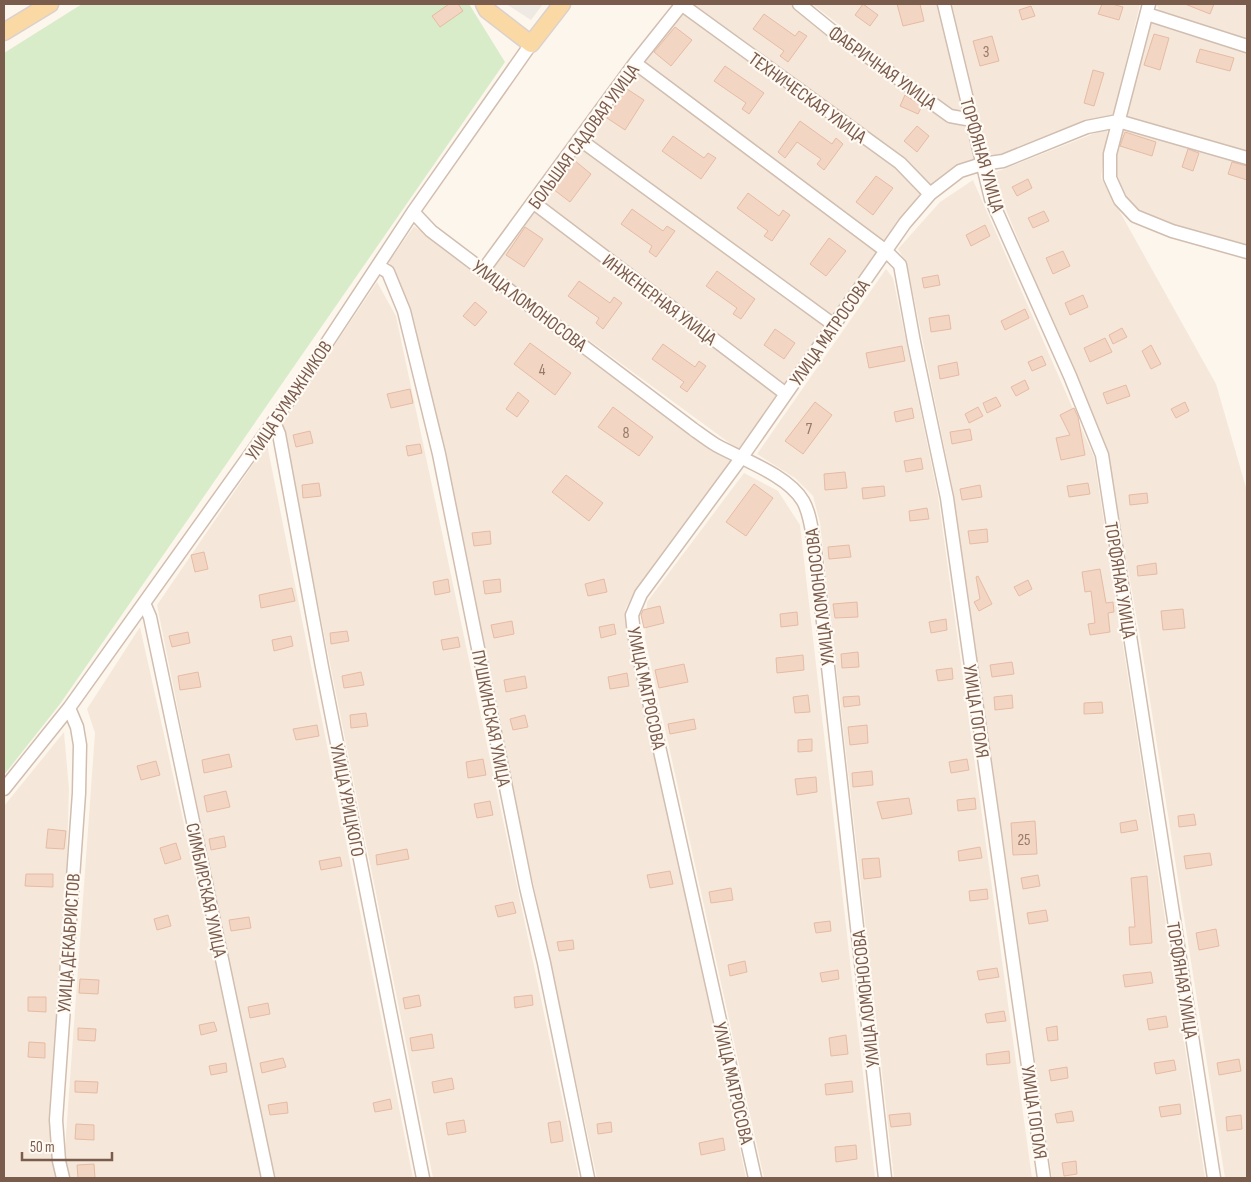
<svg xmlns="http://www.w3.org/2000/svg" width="1251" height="1182" font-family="'Sofia Sans Condensed',sans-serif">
<rect width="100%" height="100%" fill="#fdf6ec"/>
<!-- residential -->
<path fill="#f5e8da" d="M687 4H793L950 122 966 125 977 162 900 219 739 450 492 269Z
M812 4H937L964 114 952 111Z
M950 4H1140L1113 116 1084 122 1003 154 987 155Z
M1156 4H1247V42L1161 13Z
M1150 19 1247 49V248L1225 242 1139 213 1122 198 1113 178 1112 156Z
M1108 128 1101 178 1216 384 1247 491V1178H1225L1140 637 1108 456 991 174Z
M973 180 1094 457 1205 1178H1052L952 485 907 264 898 249 940 202Z
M414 226 732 461 634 592 625 610 746 1178H597L410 315 389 262Z
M886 269 893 278 938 496 1032 1178H894L820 523 813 496 795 478 757 454Z
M377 282 396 316 579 1178H433L282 424Z
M267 444 413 1178H272L157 605Z
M744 473 778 491 800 525 875 1178H764L645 638 647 602Z
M140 627 263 1178H70L64 1162 95 733 87 709Z
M64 732 69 789 57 1178H4V806Z"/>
<!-- industrial -->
<path fill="#efe9e4" d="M506 4H543L531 20Z"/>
<!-- green -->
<path fill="#d8ecc9" d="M82 4H469L505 62 60 704 4 775V53Z"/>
<!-- building -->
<path fill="#f3d5c3" stroke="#e6bba3" d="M449 4H458L463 11 440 27 432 16Z
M863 4 878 15 870 26 855 15Z
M897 4H920L924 21 903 26Z
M1102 4H1112L1123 7 1119 20 1098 14Z
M1185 4H1214L1210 14Z
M1031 6 1035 16 1022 20 1019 10Z
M764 14 795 36 799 31 807 36 788 62 780 56 784 51 753 29Z
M675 27 692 40 671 66 654 52Z
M1154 34 1169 38 1160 70 1144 65Z
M992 36 999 61 980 66 973 41Z
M1200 49 1234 58 1230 71 1196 62Z
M725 66 764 93 749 114 742 109 746 103 714 81Z
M1093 70 1104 73 1094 106 1084 103Z
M627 89 644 100 625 130 607 118Z
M905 95 922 106 918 114 900 106Z
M800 121 832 144 836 138 843 144 824 170 817 164 821 159 797 142 785 158 778 152Z
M917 126 929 136 917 152 904 141Z
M1125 132 1156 142 1152 156 1120 146Z
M673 136 704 158 708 153 716 158 701 179 662 151Z
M1188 149 1199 153 1193 171 1182 167Z
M574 160 591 174 570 202 553 189Z
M1232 162 1247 166V180L1228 174Z
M876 176 893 188 873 215 856 202Z
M1028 179 1032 188 1017 196 1012 187Z
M748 193 779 216 783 210 790 215 772 241 764 236 768 231 737 208Z
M632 209 663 231 667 226 675 231 656 257 649 252 652 246 621 224Z
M1044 211 1049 221 1033 228 1028 218Z
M985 225 990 236 971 246 966 235Z
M525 227 543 239 524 267 506 255Z
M829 238 846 251 826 276 810 264Z
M1063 251 1070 266 1053 274 1046 258Z
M717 271 755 299 741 319 733 314 737 308 706 286Z
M938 275 940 285 924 288 922 278Z
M579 281 610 303 614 297 622 303 603 329 596 323 599 318 568 296Z
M1083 295 1088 307 1070 315 1065 303Z
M475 302 487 312 475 326 463 316Z
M1025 309 1029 318 1005 330 1001 321Z
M949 315 951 329 931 332 929 318Z
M1122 328 1127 337 1113 344 1109 335Z
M775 329 795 343 784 359 764 345Z
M1105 338 1112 352 1090 362 1084 348Z
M530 343 571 373 555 395 514 364Z
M663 344 695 367 699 361 706 366 687 392 680 387 684 382 652 359Z
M1151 345 1161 364 1151 369 1142 351Z
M902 346 905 361 869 368 866 353Z
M1042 356 1046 365 1032 371 1028 362Z
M957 362 959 375 940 379 938 366Z
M1025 380 1029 389 1016 396 1011 387Z
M1126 385 1130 396 1107 404 1103 393Z
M410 389 413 403 391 408 387 394Z
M518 392 529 401 517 417 506 409Z
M996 397 1001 406 987 413 983 403Z
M815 402 832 415 803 454 785 441Z
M1185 402 1189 411 1176 418 1171 409Z
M613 407 653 437 639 456 598 427Z
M978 407 983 416 969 423 965 414Z
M912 408 914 418 896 422 894 412Z
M1074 408 1078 417 1085 455 1061 460 1056 438 1070 435 1060 415Z
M970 429 972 440 952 444 950 432Z
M310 431 313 443 296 447 293 435Z
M420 444 422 453 408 456 406 446Z
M921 458 923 469 906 472 904 461Z
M845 472 847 488 825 490 824 474Z
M566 475 603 503 589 521 552 492Z
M319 483 321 496 303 498 302 485Z
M1088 483 1090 494 1069 497 1067 486Z
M754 484 773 498 746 536 726 522Z
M980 485 982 497 962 500 960 489Z
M884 486 885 496 863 499 862 488Z
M1147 493 1148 503 1130 505 1129 495Z
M927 508 929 519 910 521 909 511Z
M987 529 988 542 970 544 968 531Z
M490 531 491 544 474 546 472 533Z
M849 545 851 557 829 559 828 547Z
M204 552 208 569 195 572 191 555Z
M1156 563 1157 574 1138 576 1137 566Z
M1100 569 1106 603 1113 602 1114 612 1108 613 1110 632 1090 635 1088 624 1095 623 1091 591 1085 592 1082 572Z
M978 576 992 604 979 611 974 602 980 599 976 577Z
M448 579 450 592 435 595 433 582Z
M500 579 501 592 485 594 483 581Z
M604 579 607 592 588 596 585 584Z
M1028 580 1032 589 1019 596 1014 587Z
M292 588 295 601 261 608 259 595Z
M857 602 858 617 835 618 833 604Z
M660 606 664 623 644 628 641 615 643 610Z
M1183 609 1185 628 1163 630 1161 611Z
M797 612 798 625 781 627 780 614Z
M946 619 947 630 931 633 929 622Z
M512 621 514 634 494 638 491 625Z
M614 624 616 634 601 638 599 627Z
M347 631 349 641 331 644 330 633Z
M188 632 190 643 172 647 169 636Z
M291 636 293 646 274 651 272 640Z
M458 637 460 647 443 650 441 640Z
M858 652 859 667 842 668 841 654Z
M803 655 804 670 777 673 776 658Z
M1012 662 1014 674 992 677 990 665Z
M684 664 688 682 659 688 655 670Z
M952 668 953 679 938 681 936 670Z
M198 672 201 687 180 690 178 676Z
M361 672 364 685 344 688 342 676Z
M627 673 629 686 610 689 608 677Z
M525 676 527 688 506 692 504 680Z
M808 695 810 712 795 713 793 697Z
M1012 695 1013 708 995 710 994 697Z
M859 696 860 705 844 707 843 697Z
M1102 702 1103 713 1084 714V703Z
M366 713 368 726 351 728 350 715Z
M525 715 528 727 513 730 510 719Z
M694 719 696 729 670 734 668 724Z
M317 725 319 736 296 740 293 729Z
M867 725 868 743 850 745 848 727Z
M812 739V751L798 752V740Z
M229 754 232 767 204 773 202 760Z
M483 759 486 775 468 778 466 762Z
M967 759 969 770 951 773 949 762Z
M156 761 160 775 141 780 137 766Z
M872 771 873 785 853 787 852 773Z
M816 777 817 792 797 795 795 779Z
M226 791 230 807 207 812 204 796Z
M909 798 912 814 882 819 877 802Z
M975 798 976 809 958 811 957 800Z
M490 801 493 815 477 818 474 804Z
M1194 814 1196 825 1179 827 1178 816Z
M1136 820 1138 830 1121 833 1120 823Z
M1035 821 1037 854 1013 855 1011 823Z
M48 829 66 831 64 849 46 848Z
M224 836 226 847 211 850 209 839Z
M176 843 181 859 165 864 160 848Z
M980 847 982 858 959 861 958 851Z
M407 849 409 859 377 865 376 855Z
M1210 853 1212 865 1186 869 1184 856Z
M340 857 342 866 321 870 319 861Z
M879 858 881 877 864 879 862 859Z
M670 871 673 884 650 888 647 875Z
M26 874H53V887L25 886Z
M1038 875 1040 886 1023 889 1021 878Z
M1147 876 1152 943 1130 945 1129 927H1135L1131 878Z
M731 888 733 900 711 903 709 892Z
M987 889 988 899 970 901 969 891Z
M513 902 516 913 498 917 495 906Z
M1046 910 1048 921 1029 924 1027 913Z
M168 915 171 926 157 930 154 919Z
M249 917 251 928 231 931 229 920Z
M830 921 831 931 816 933 814 923Z
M1216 929 1219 946 1199 950 1196 933Z
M573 940 574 949 559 951 557 942Z
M745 961 747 972 730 976 728 965Z
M997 968 999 977 979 980 977 971Z
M838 970 839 979 822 982 820 973Z
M1151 972 1153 983 1125 987 1123 975Z
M80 979 99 980 98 994 79 993Z
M419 995 421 1006 405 1009 403 998Z
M532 995 533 1005 515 1008 514 997Z
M28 997H46V1012L28 1011Z
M268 1003 270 1014 250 1018 248 1007Z
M1004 1011 1006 1021 987 1023 985 1014Z
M1166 1016 1168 1027 1149 1030 1147 1019Z
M214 1022 217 1031 201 1035 199 1025Z
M1057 1026 1058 1040 1048 1041 1046 1028Z
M78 1028 96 1029 95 1041 78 1040Z
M432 1034 434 1048 412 1051 410 1038Z
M846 1035 848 1054 831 1056 829 1038Z
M29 1042 45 1043V1058L28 1057Z
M1009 1051 1010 1063 987 1065 986 1054Z
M283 1058 286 1067 262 1073 260 1063Z
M1239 1059 1241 1071 1219 1075 1217 1063Z
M1174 1060 1176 1070 1156 1074 1154 1063Z
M226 1063 227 1072 211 1075 209 1066Z
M1067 1067 1068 1078 1051 1081 1049 1070Z
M452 1078 454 1089 434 1093 432 1082Z
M75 1081 98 1082 97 1093 75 1092Z
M852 1081 853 1092 826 1095 825 1084Z
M390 1099 392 1109 375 1112 373 1103Z
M287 1102 288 1113 270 1115 268 1105Z
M1180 1104 1181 1114 1161 1117 1159 1107Z
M1072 1111 1074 1121 1057 1123 1055 1114Z
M910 1113 911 1125 891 1127 889 1115Z
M1241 1115 1242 1129 1227 1131 1226 1117Z
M464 1120 466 1132 448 1135 446 1123Z
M560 1121 563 1141 551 1143 548 1123Z
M611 1122 612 1132 598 1134 597 1124Z
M76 1124 94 1125V1140L75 1139Z
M723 1138 725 1150 701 1155 699 1143Z
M856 1145 857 1159 836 1162 835 1147Z
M1076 1161 1077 1174 1064 1176 1062 1163Z
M94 1164 95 1178H78L77 1165Z"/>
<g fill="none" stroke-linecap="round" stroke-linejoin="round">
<defs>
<path id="minor" d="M681 4 900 163 930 194
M799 4 831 30 950 116 972 120
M944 4 991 199 1070 376 1102 455 1214 1178
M1149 4 1110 154V178L1120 200 1135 216 1172 231 1247 252
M1147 14 1247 46
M635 63 886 251 900 265 914 342 947 498 1044 1178
M579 139 834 325
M534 203 786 394
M413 212 431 231 693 429C700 434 708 440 716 445 741 459 788 475 803 501 811 515 812 534 815 550L885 1178
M378 266 388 272 404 311 439 454 526 887 544 963 588 1178
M484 269 635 63 682 4
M274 422 279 434 322 667 423 1178
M144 603 150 617 268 1178
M4 789 69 708 292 396 413 212 531 44
M63 1178 59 1161 56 1120 79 793 80 745 77 727 69 708
M755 1178 634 634 632 615 641 594 742 457 905 223 930 194 960 171 982 164 1003 161 1087 127 1118 121 1247 158"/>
<path id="major" d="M484 4 487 10 531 44 562 4
M4 32 50 4"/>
</defs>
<!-- minor casing -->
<use href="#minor" stroke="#d1beb0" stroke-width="15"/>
<!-- major casing -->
<use href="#major" stroke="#dad1cd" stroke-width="19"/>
<!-- minor -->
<use href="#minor" stroke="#fff" stroke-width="12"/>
<!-- major -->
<use href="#major" stroke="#fbd9a5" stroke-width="16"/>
</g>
<g text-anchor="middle" stroke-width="4.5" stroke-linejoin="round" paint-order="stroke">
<!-- number labels -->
<g font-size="16" fill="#987a6a">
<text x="986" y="57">3</text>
<text x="542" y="375">4</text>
<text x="809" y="434">7</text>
<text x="626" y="438">8</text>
<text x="1024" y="845">25</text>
</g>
<!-- street labels -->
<g font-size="19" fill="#7a5c4d" stroke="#fffaf3">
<text transform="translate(883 67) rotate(36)" y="7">ФАБРИЧНАЯ УЛИЦА</text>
<text transform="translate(808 97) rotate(36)" y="7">ТЕХНИЧЕСКАЯ УЛИЦА</text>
<text transform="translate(583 136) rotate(-54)" y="7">БОЛЬШАЯ САДОВАЯ УЛИЦА</text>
<text transform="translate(983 155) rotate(74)" y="7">ТОРФЯНАЯ УЛИЦА</text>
<text transform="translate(660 299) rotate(37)" y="7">ИНЖЕНЕРНАЯ УЛИЦА</text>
<text transform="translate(530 305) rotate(37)" y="7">УЛИЦА ЛОМОНОСОВА</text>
<text transform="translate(829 332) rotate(-55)" y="7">УЛИЦА МАТРОСОВА</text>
<text transform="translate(288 400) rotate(-56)" y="7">УЛИЦА БУМАЖНИКОВ</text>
<text transform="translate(1121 580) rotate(81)" y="7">ТОРФЯНАЯ УЛИЦА</text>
<text transform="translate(819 597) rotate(-97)" y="7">УЛИЦА ЛОМОНОСОВА</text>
<text transform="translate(647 688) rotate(78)" y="7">УЛИЦА МАТРОСОВА</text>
<text transform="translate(977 711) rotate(82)" y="7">УЛИЦА ГОГОЛЯ</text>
<text transform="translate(492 718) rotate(79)" y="7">ПУШКИНСКАЯ УЛИЦА</text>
<text transform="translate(348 800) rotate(79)" y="7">УЛИЦА УРИЦКОГО</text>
<text transform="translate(207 890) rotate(78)" y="7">СИМБИРСКАЯ УЛИЦА</text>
<text transform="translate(68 943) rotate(-86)" y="7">УЛИЦА ДЕКАБРИСТОВ</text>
<text transform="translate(1183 980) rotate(81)" y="7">ТОРФЯНАЯ УЛИЦА</text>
<text transform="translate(865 999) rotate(-96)" y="7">УЛИЦА ЛОМОНОСОВА</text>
<text transform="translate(734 1083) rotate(77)" y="7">УЛИЦА МАТРОСОВА</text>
<text transform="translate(1035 1112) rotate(82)" y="7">УЛИЦА ГОГОЛЯ</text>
</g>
</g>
<!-- border -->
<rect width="1251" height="1182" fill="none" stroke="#7a5c4d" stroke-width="10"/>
<!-- scale -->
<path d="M22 1152v8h90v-8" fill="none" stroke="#7a5c4d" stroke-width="2.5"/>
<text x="30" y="1152" font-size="15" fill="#7a5c4d" stroke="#fffaf3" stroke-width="4" paint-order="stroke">50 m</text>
</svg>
